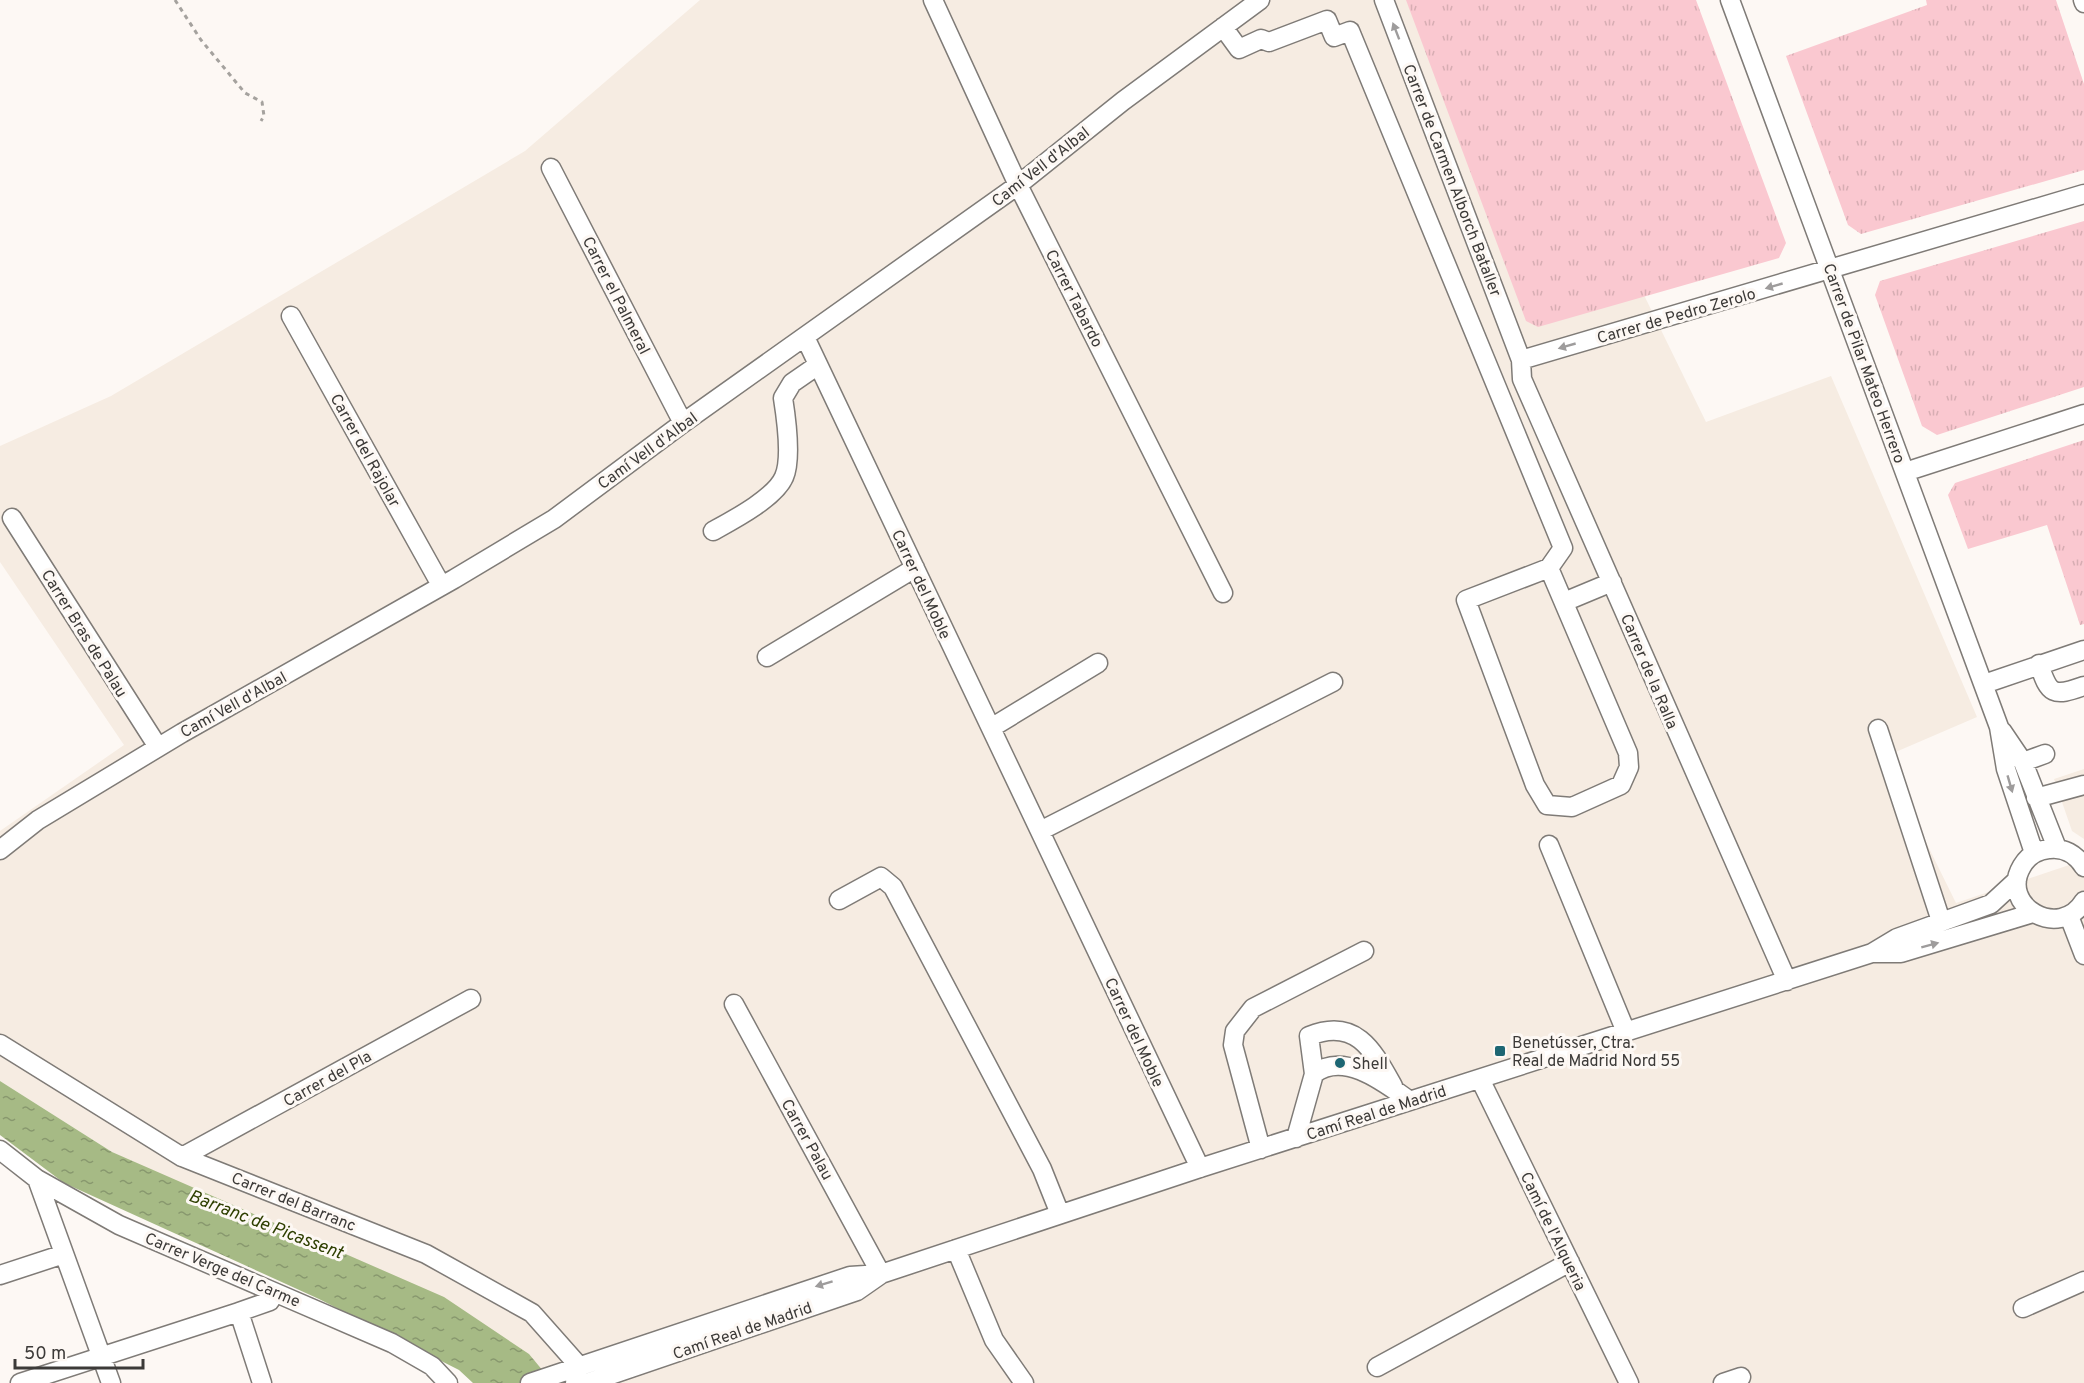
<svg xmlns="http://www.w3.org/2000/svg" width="2084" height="1383" font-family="Overpass,sans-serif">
<defs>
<pattern id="grass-tufts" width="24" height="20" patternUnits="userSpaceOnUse" patternTransform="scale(1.5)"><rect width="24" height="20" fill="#fac8d0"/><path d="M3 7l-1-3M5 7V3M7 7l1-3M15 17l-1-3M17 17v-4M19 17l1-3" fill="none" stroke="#d7adb3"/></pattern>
<pattern id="water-ripples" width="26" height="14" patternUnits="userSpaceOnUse" patternTransform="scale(1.5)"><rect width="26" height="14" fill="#a6ba85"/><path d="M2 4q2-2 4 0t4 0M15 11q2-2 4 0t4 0" fill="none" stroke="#88986e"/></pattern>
</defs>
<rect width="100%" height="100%" fill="#fdf8f4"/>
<!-- built -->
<path fill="#f6ece2" d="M700 0H1417L1620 246 1706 422 1831 376 1977 717 1884 757 1956 903 2084 860V1383H553L112 1152 0 1081V831L124 745 0 562V446L111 396 525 151Z
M2084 769V839L2072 831 2054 779Z"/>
<!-- grass -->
<path fill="url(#grass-tufts)" d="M1406 0H1696L1786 243 1779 258 1538 327 1526 321Z
M1926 0H2056L2084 84V170L1861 234 1848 225 1786 56 1927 5Z
M2084 221V387L1937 435 1922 426 1875 295 1880 281Z
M2084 440V624L2080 625 2047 525 1968 549 1948 495 1955 483Z"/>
<!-- water -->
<path fill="url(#water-ripples)" d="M0 1081 112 1152 444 1297 529 1354 553 1383H473L459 1370 319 1299 64 1183 0 1135Z"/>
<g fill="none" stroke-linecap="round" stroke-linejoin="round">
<defs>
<path id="minor" d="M933 0 1018 185 1223 593
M1384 0 1521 360 1522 379 1787 981
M1730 0 1999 727 2006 769 2034 853
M2083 0 2084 3
M1223 27 1239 49 1261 39 1269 42 1327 20 1334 37 1350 31 1563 548 1549 568
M551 168 683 423
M291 316 441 585
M805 337 1200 1168
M1521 360 2084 194
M1905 472 2084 414
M12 518 158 747
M713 531C733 520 775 498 784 477 792 459 786 417 783 398L792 383 818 365
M1549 568 1628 753 1629 767 1621 785 1572 807 1547 805 1535 785 1466 600Z
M1564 602 1612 582
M767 657 915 568
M2039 664C2049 695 2053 697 2084 686
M1984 684 2084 650
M991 728 1098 663
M1878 729 1941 921
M2002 731 2023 762 2057 848
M2023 762 2045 754
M2036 798 2084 785
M1040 831 1333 682
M1549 845 1626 1032
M0 850 38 820 182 733 454 579 554 519 683 423 1018 185 1123 101 1260 0
M2084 867C2076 854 2063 847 2049 849 2037 850 2028 856 2022 866 1998 906 2060 941 2084 901
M839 900 881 877 893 887 1042 1169 1060 1214
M2069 916 2084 955
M1874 953H1901L2033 913
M734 1004 881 1274
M0 1044 182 1157 426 1254 532 1313 579 1366 578 1380 575 1383
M1314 1074 1309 1036C1356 1017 1373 1050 1393 1086
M1480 1079 1629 1383
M1296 1138 1314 1074C1344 1050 1386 1084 1410 1101
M1261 1149 1233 1045 1235 1031 1253 1008 1364 951
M0 1150 37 1179 119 1225 392 1343 432 1366 448 1383
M182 1157 471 999
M37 1179 111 1383
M956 1249 994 1340 1024 1383
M0 1275 64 1254
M2023 1308 2084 1281
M1377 1367 1570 1262
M20 1383 239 1312
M262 1383 239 1312 270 1301
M530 1383 850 1276 881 1274 1200 1168 1872 953 1897 938 1991 904 2017 880
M587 1383 857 1291 880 1275
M1723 1383 1741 1377"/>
</defs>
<!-- minor casing -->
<use href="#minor" stroke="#7f7b77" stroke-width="21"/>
<!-- path -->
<path stroke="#a5a29e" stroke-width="3" stroke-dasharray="4.5 4.5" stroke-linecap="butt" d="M175 0 201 40 245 93 262 102 264 116 261 121"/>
<!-- minor -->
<use href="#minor" stroke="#fff" stroke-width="18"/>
</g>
<!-- one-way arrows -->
<defs><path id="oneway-solid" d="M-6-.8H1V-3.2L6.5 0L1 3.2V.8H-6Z" transform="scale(1.5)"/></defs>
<g fill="#9e9c9c">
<use href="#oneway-solid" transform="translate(1396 31) rotate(-111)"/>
<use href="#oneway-solid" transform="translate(1774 286) rotate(164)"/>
<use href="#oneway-solid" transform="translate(1567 346) rotate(164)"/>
<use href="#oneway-solid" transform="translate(2010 784) rotate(74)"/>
<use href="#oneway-solid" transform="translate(1930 945) rotate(-15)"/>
<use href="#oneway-solid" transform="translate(824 1284) rotate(163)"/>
</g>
<!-- markers -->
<g fill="#1d6673" stroke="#fdf8f4" stroke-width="2">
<rect x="1494" y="1045" width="12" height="12" rx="3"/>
<circle cx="1340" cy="1063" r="6"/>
</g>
<g text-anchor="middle" stroke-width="6" stroke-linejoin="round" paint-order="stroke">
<!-- street labels -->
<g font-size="16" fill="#3c3a38" stroke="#fdf8f4">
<text transform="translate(1040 166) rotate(-38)" y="6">Camí Vell d'Albal</text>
<text transform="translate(1453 180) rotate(69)" y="6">Carrer de Carmen Alborch Bataller</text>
<text transform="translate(617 295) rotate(63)" y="6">Carrer el Palmeral</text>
<text transform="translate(1075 298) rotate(63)" y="6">Carrer Tabardo</text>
<text transform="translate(1676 315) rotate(-16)" y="6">Carrer de Pedro Zerolo</text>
<text transform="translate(1865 363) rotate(70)" y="6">Carrer de Pilar Mateo Herrero</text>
<text transform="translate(366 450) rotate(61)" y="6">Carrer del Rajolar</text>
<text transform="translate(647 450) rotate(-36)" y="6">Camí Vell d'Albal</text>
<text transform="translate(922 584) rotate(65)" y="6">Carrer del Moble</text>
<text transform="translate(85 633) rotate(58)" y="6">Carrer Bras de Palau</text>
<text transform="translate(1650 671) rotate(67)" y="6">Carrer de la Ralla</text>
<text transform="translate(233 704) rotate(-29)" y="6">Camí Vell d'Albal</text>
<text transform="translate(1135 1032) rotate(65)" y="6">Carrer del Moble</text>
<text transform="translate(327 1078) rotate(-29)" y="6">Carrer del Pla</text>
<text transform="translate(1376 1112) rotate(-18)" y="6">Camí Real de Madrid</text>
<text transform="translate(808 1139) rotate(61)" y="6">Carrer Palau</text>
<text transform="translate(294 1201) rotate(22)" y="6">Carrer del Barranc</text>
<text transform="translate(1554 1231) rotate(64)" y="6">Camí de l'Alqueria</text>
<text transform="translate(223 1269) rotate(23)" y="6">Carrer Verge del Carme</text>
<text transform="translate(742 1330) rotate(-19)" y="6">Camí Real de Madrid</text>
</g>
<!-- poi labels -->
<g font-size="16" fill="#3c3a38" stroke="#fdf8f4" text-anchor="start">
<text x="1512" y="1048">Benetússer, Ctra.<tspan x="1512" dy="18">Real de Madrid Nord 55</tspan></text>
<text x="1352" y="1069">Shell</text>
</g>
<!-- water labels -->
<g font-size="18" font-style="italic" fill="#2e3f01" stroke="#fdf8f4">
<text transform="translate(266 1224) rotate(21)" y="6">Barranc de Picassent</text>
</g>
</g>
<!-- scale -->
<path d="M15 1359v9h128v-9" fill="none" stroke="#3c3a38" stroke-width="3"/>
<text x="24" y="1359" font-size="18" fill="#3c3a38" stroke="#fdf8f4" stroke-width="4.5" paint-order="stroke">50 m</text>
</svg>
